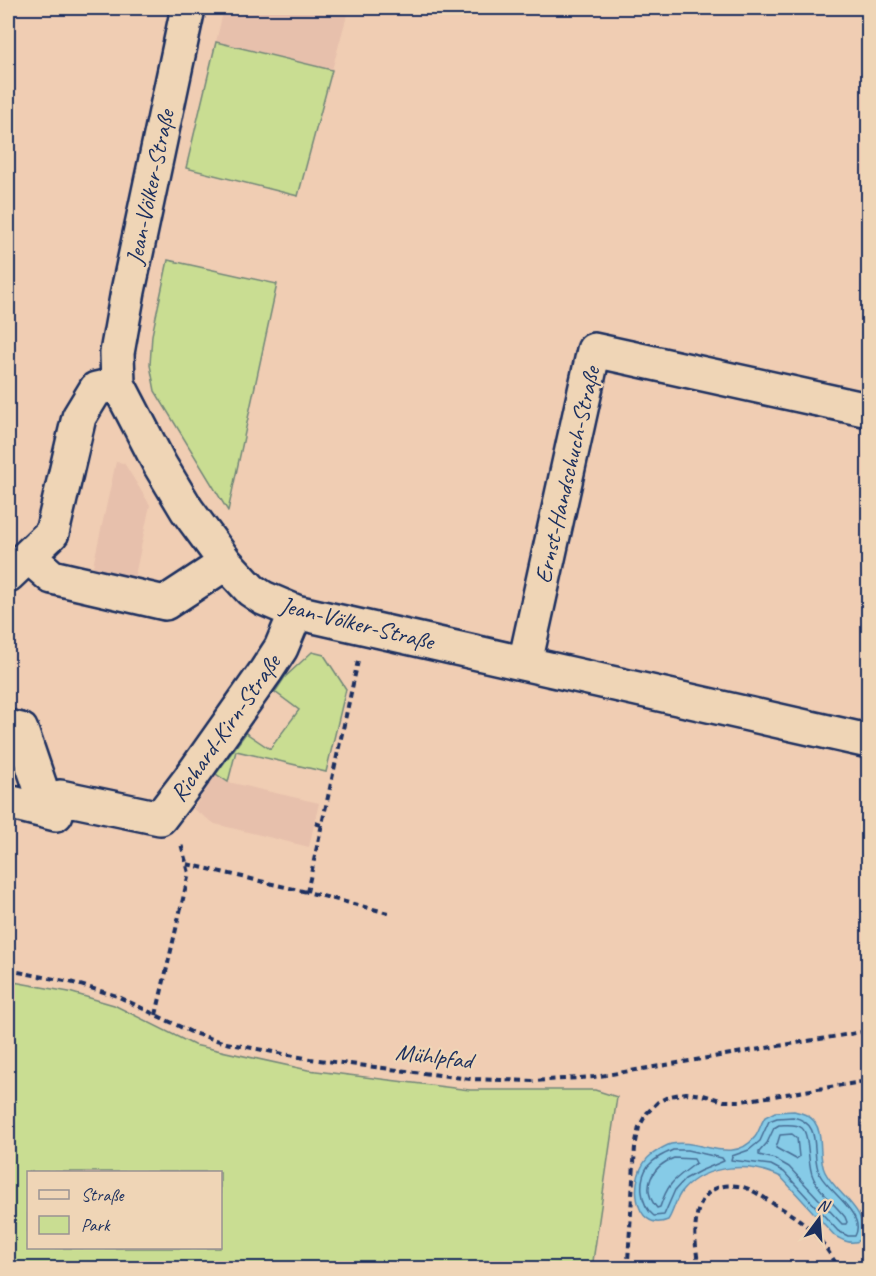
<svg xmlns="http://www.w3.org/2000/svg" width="876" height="1276" font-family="Caveat,sans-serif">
<rect width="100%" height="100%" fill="#f0cdb3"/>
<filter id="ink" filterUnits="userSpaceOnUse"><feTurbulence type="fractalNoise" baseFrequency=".0167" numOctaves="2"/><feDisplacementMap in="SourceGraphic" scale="12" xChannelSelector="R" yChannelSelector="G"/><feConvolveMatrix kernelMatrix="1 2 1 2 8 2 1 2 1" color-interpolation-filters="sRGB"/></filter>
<g filter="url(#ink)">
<!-- built -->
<path fill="#e7c0ac" d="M224 8H349L332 70 216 42Z
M116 462 124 463 150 505 133 585 91 575Z
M216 774 228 782 319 803 309 847 215 824 193 809Z"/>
<!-- green -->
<path fill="#c9dd92" stroke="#728678" stroke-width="1.5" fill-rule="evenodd" d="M216 42 332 70 298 196 186 168Z
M168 260 277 284 228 511 155 391 150 365 152 335Z
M312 652 324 655 346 689 326 772 236 751 228 782 216 774 246 733 270 749 299 710 275 692 285 677Z
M8 981 69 992 114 1005 194 1045 308 1070 470 1090H595L617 1097 592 1268H8ZM28 1172H220V1248H28Z"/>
<!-- water -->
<path fill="#86cbe7" stroke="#5b8db0" stroke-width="1.5" d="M794 1111C802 1113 809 1115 814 1121 825 1136 817 1156 825 1172 837 1196 870 1209 861 1240 851 1245 844 1241 835 1236L781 1177C751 1162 706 1164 683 1190 675 1199 674 1211 668 1220 633 1234 627 1174 651 1155 657 1151 664 1146 671 1144 699 1138 732 1166 755 1137 759 1132 761 1123 765 1117L775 1112Z"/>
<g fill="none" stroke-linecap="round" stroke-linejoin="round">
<!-- shore -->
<path stroke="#466d95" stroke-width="1.5" d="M793 1117C825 1124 809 1153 820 1175 828 1191 867 1215 855 1236H848L838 1231 784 1172 771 1165 731 1160 732 1156 749 1150 760 1141 769 1121 777 1118Z
M779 1125C786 1125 796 1123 802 1128 810 1135 807 1165 813 1177 818 1190 836 1206 845 1217L847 1222 846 1224H842L789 1167 775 1159 759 1155V1152L767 1143 774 1128Z
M792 1134 797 1138 799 1157 796 1159 776 1148 780 1135Z
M673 1150H687L722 1158 724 1161 700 1171 685 1179 675 1190 664 1215 654 1216C640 1205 638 1180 648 1166 655 1158 664 1154 673 1150Z
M674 1158 694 1159 696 1163C676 1179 669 1180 660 1207L657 1208C640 1188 652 1166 674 1158Z"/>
<defs>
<path id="street" d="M188 8 128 291 117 353 118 384 160 465 187 510 226 563 251 590 263 598 296 612 868 741
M28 556 52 577 165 603 226 563
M8 575 52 533 79 417 96 389 118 384
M525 663 594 350 868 410
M8 727 21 730 42 792
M8 802 56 814 60 797 160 818 189 780 266 671 281 648 296 612"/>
</defs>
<!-- street casing -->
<use href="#street" stroke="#1b2f5e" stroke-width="38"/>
<!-- path -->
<path stroke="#1b2f5e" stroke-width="4" stroke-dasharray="6 4.5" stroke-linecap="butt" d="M358 661 307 892 388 913
M315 823 321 825
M187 864 307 892
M8 970 70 982 117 996 193 1033 226 1043 310 1059 471 1079 533 1081 594 1077 868 1031
M156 1015 189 873 181 844
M868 1088C865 1111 861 1137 868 1160
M626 1268 628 1261 635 1147 639 1127 647 1113 658 1102 670 1096 686 1093 703 1095 724 1101H742L868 1081
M699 1268C693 1236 688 1180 738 1186 750 1187 764 1198 774 1204 788 1212 801 1220 812 1231 823 1242 831 1256 839 1268
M839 1268 868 1262"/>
<!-- street -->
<use href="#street" stroke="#efd5b6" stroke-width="33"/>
</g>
</g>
<g text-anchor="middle" stroke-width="4.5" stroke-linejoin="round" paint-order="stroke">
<!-- street labels -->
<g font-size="24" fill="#1b2f5e" stroke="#efd5b6">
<text transform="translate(150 187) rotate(-78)" y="8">Jean-Völker-Straße</text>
<text transform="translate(567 475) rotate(-77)" y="8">Ernst-Handschuch-Straße</text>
<text transform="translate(357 623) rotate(14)" y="8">Jean-Völker-Straße</text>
<text transform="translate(225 728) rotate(-55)" y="8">Richard-Kirn-Straße</text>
<text transform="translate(434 1056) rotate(7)" y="8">Mühlpfad</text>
</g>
</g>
<!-- margin -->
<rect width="876" height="1276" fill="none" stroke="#efd5b6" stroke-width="30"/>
<rect x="15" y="15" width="846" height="1246" fill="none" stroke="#1b2f5e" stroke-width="2" filter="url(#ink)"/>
<!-- legend -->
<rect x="27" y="1171" width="195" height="78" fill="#efd5b6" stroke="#9a9393" stroke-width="1.5"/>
<rect x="39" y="1190" width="30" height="9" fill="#efd5b6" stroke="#9a9393" stroke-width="1.5"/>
<text x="81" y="1201" font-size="18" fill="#1b2f5e">Straße</text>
<rect x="39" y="1216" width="30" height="18" fill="#c9dd92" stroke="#9a9393" stroke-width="1.5"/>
<text x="81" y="1231" font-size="18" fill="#1b2f5e">Park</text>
<!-- north arrow -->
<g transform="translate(819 1219) rotate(16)" stroke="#efd5b6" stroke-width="4.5" paint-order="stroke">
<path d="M0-4.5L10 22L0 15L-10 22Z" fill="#1b2f5e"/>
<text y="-9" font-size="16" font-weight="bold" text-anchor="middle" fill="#1b2f5e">N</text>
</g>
</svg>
